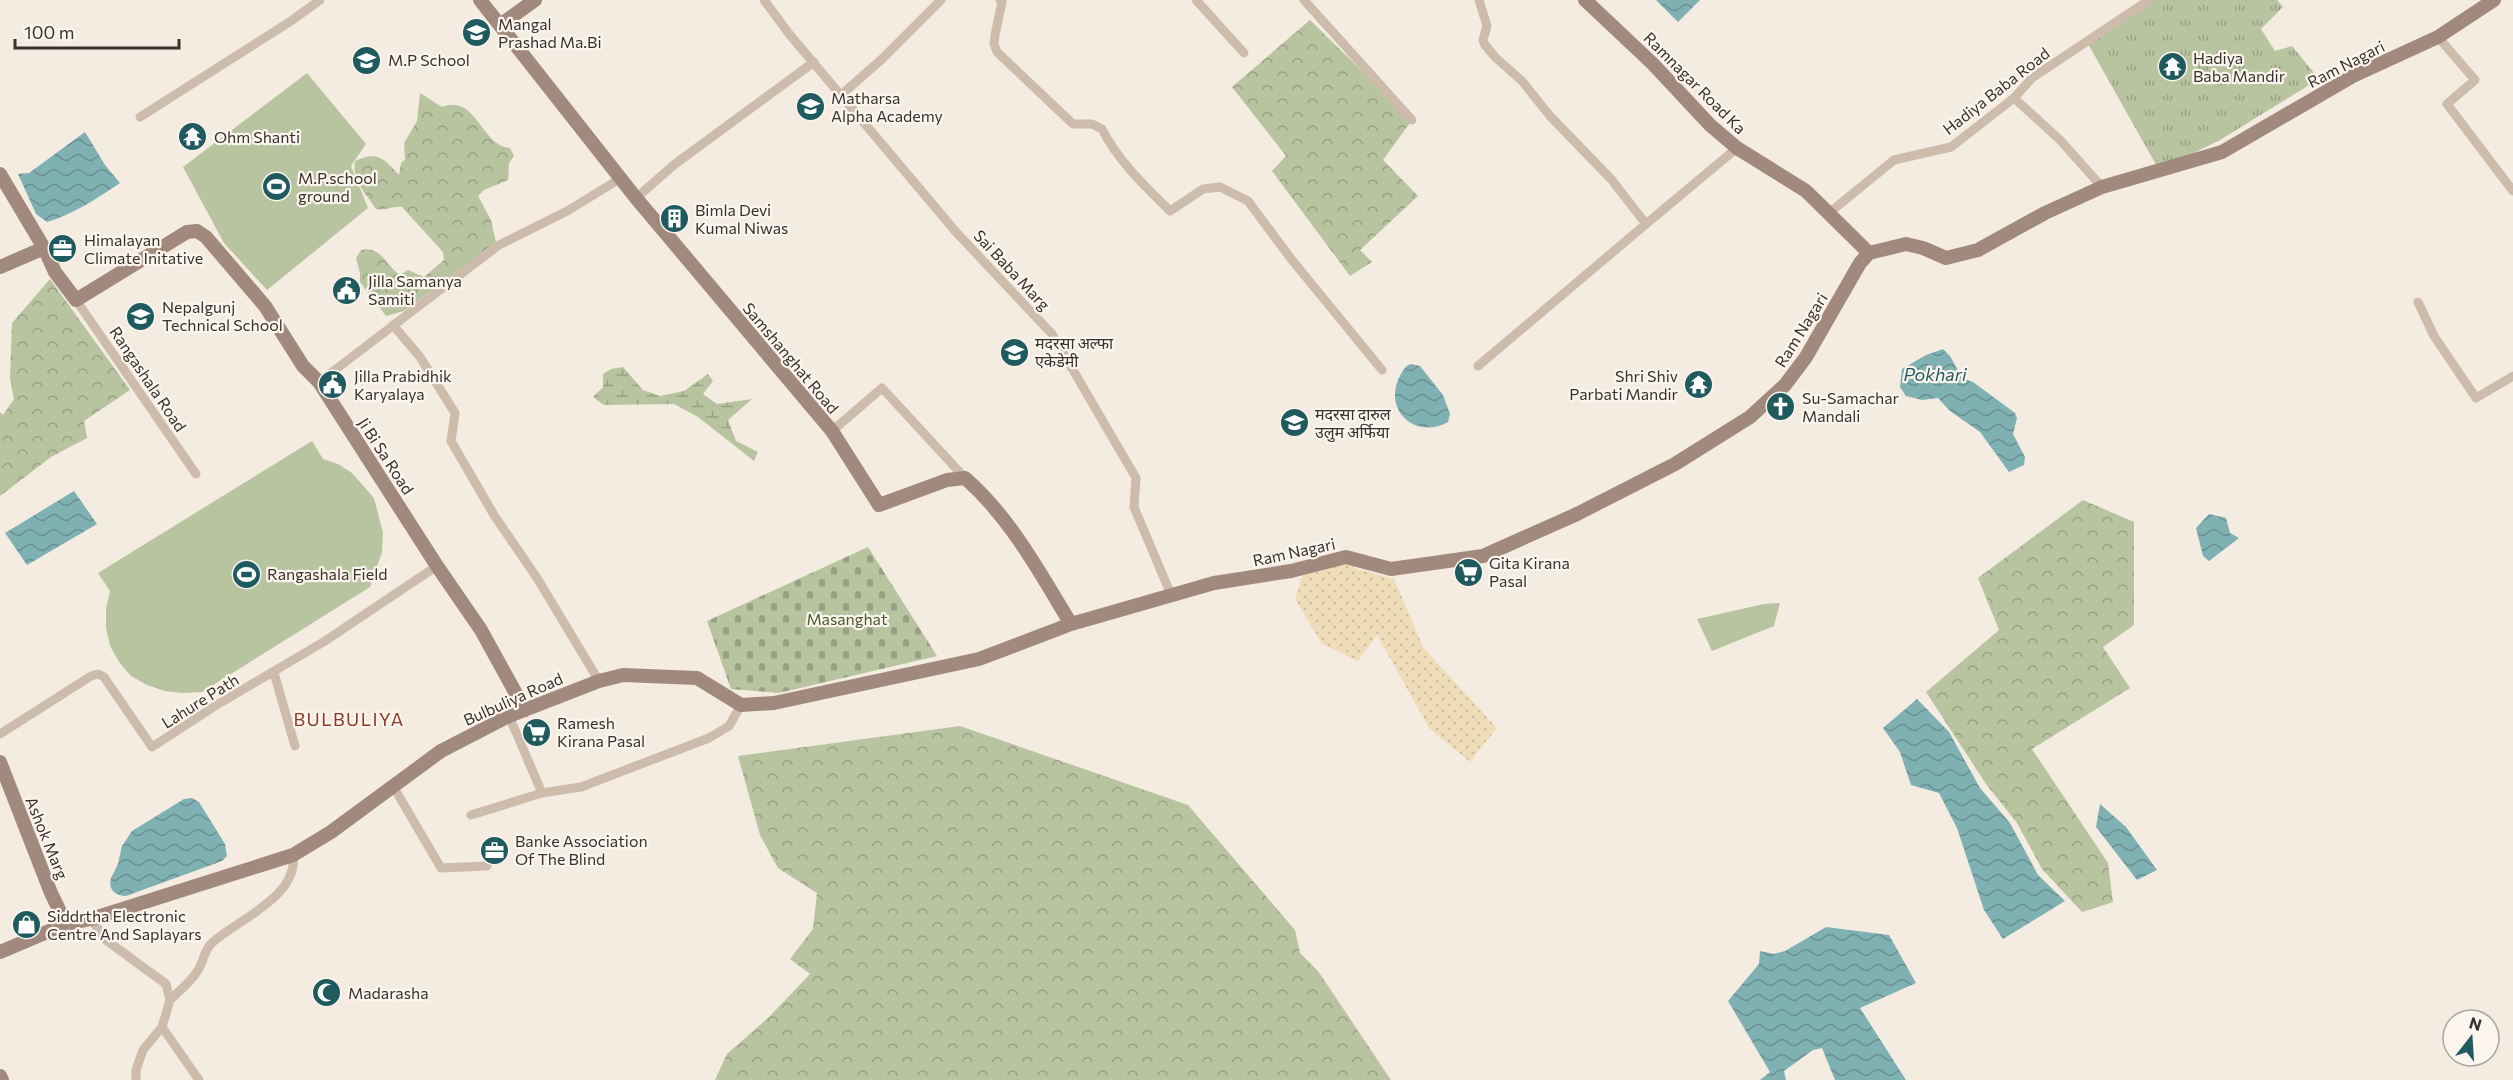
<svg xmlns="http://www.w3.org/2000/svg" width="2513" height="1080" font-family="Commissioner,'Noto Sans Devanagari',sans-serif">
<defs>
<pattern id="forest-crowns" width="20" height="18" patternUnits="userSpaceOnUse" patternTransform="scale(1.5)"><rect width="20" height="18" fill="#b8c4a0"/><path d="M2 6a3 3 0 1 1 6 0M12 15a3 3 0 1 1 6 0" fill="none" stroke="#97a083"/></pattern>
<pattern id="wetland-marsh" width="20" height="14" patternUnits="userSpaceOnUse" patternTransform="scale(1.5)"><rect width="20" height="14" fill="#b8c4a0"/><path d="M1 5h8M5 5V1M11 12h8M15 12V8" fill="none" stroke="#97a083"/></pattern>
<pattern id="sand-dots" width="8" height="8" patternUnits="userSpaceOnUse" patternTransform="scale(1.5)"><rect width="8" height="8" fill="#efdcb8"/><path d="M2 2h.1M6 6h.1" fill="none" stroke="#cebd9e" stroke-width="1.8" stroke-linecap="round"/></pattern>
<pattern id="cemetery-stones" width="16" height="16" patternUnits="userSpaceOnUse" patternTransform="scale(1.5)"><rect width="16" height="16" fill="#b8c4a0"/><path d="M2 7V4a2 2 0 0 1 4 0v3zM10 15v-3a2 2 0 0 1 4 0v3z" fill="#97a083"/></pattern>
<pattern id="park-tufts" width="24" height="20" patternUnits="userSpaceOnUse" patternTransform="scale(1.5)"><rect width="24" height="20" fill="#b8c4a0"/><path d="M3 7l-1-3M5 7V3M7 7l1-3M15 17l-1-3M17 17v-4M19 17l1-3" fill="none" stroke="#97a083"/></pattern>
<pattern id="water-waves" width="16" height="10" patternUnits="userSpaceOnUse" patternTransform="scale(1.5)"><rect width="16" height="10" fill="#7fb0b2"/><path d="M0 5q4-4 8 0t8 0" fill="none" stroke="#699091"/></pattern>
</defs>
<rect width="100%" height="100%" fill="#f4ebe1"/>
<!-- grass -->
<path fill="#b8c4a0" d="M307 73 366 144 351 166 368 208 267 290 224 243 183 167Z
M312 441 323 459 338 464 352 473 374 498 383 533 382 552 370 587 202 692 183 693 165 691 147 685 131 676 119 662 110 646 106 628V609L110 591 98 573Z
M1780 603 1774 626 1712 651 1697 619 1764 604Z"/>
<!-- forest -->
<path fill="url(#forest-crowns)" d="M1310 20 1412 120 1383 160 1418 196 1360 250 1372 262 1350 276 1272 171 1286 156 1232 87Z
M420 93 442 107C476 93 481 146 510 148L514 156 509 163 508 180 484 190 478 196 491 220 496 243 404 311 386 316 360 282V273L356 258 361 250C381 245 387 267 400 275L408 270 424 277 444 260 443 252 402 207C392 206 386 211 376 209 366 193 352 182 355 161 377 150 385 159 399 175L401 163 405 160 404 143 417 121Z
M50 279 130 390 84 421 87 438 51 457 0 496V412L3 415 14 399 10 378 12 323Z
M2083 500 2134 522V625L2103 647 2130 688 2032 749 2108 863 2113 902 2082 912 2042 869 2017 823 1986 784 1926 692 1999 630 1978 578Z
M960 726 1188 805 1295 930 1300 953 1318 971 1391 1080H715L727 1054 769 1017 810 974 790 959 813 929 817 893 778 868 760 835 738 756Z"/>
<!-- wetland -->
<path fill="url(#wetland-marsh)" d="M623 367 643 390 660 396 684 391 708 374 713 381 703 394 717 404 752 399 728 420 736 441 758 452 754 461 698 417 674 404 604 405 593 397 603 387V374L611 369Z"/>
<!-- sand -->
<path fill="url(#sand-dots)" d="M1356 559 1354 568 1394 579 1423 647 1497 728 1470 762 1429 728 1377 635 1358 661 1322 644 1295 599 1303 574Z"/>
<!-- cemetery -->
<path fill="url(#cemetery-stones)" d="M868 547 937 656 779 693 731 689 707 621Z"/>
<!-- park -->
<path fill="url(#park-tufts)" d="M2146 0H2277L2283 7 2261 29 2275 51 2292 46 2319 79 2220 140 2159 170 2087 42Z"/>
<!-- water -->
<path fill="url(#water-waves)" d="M1656 0H1700L1678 22Z
M85 132 105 165 120 183C96 199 74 214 47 222L36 214 18 174 29 173Z
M1943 349 1950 356 1962 378 1973 382 2015 413 2017 418 2013 434 2025 457 2024 465 2009 472 1980 432 1950 411 1938 398 1922 400 1906 396 1900 387 1902 369 1926 355Z
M1411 364 1420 366 1443 395 1450 414 1448 422C1414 441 1381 408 1401 374 1404 369 1405 366 1411 364Z
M74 491 97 524 27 565 5 533Z
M2209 514 2226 518 2230 533 2239 538 2209 561 2203 556 2196 528Z
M1917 699 1949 732 1980 788 2010 823 2038 875 2065 901 2003 939 1984 910 1957 828 1939 793 1911 785 1900 752 1883 728Z
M192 798 199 802 225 844 227 856 222 861 126 896C115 895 108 890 111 878L118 864 122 846 132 831 184 799Z
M2100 804 2126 827 2157 870 2137 880 2096 827Z
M1826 927 1889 935 1916 983 1860 1008 1906 1080H1835L1822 1048 1813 1050 1784 1071 1786 1080H1760L1770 1072 1728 1001 1759 964 1760 951 1774 954 1785 951Z"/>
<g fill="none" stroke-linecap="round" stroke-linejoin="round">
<!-- street -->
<path stroke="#cdbbac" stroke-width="9" d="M764 0 790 35 956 232 1052 334 1136 478 1134 507 1172 597
M1000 0 1002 2 995 35 994 44 997 52 1073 124H1092L1102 129C1118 161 1145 186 1170 211L1203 189 1220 187 1248 201 1292 260 1382 370
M1196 0 1244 53
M1304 0 1412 120
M1479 0 1487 26 1483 40 1485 45 1496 58 1522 81 1550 116 1611 179 1646 224 1737 148
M2438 37 2475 80 2447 104 2513 191
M841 95 882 59 941 0
M2014 98 2060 140 2102 187
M140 117 291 21 320 0
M636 198 675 164 814 62
M1829 213 1894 160 1951 147 2014 98 2032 78 2149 0
M76 300 196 474
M2418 302 2434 336 2476 398 2513 376
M393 325 420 357 455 413 451 441 494 515 537 578 599 681
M1478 366 1646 224
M319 382 499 245 569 210 621 178
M832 431 882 388 965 478
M274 673 295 746
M0 734 91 676 98 674 104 677 152 747 215 706 325 641 437 566
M393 786 441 868 487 866
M542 793 581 787 709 738 729 726 741 705
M471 815 542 793 509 716
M91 919 106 940 166 984 170 1000 162 1027 143 1050 136 1070V1080
M170 1000C179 991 192 981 198 970 204 961 204 949 213 942 239 919 299 896 293 855
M162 1027 199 1080"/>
<!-- secondary -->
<path stroke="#a18a7d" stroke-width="14" d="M480 0 636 198 832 431 879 505 947 480 965 478C1010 517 1040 573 1071 624
M1585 0 1653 64 1710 125 1737 148 1806 191 1869 253
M500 25 535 0
M0 174 44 248 55 272 76 300 187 232 197 231 206 237 265 306 303 366 319 382 437 566 481 630 525 710
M0 267 44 248
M0 762 51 893 66 924
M0 952 66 924 91 919 293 855 331 832 441 751 509 716 599 681 623 675 697 678 741 705 774 703 979 659 1071 624 1214 583 1291 571 1346 557 1391 569 1483 556 1577 514 1675 464 1750 417 1785 385 1806 357 1860 263 1869 253 1906 244 1923 248 1946 258 1978 250 2045 213 2102 187 2222 152 2353 76 2438 37 2494 0
M0 1076 2 1080"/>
</g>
<!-- icons -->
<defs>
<symbol id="school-disc" viewBox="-11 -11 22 22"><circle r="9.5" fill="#1f5a5e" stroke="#fbf5ee"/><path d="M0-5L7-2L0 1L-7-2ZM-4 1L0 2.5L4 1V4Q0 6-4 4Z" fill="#fff"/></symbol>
<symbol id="temple-disc" viewBox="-11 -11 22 22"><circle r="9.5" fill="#1f5a5e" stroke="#fbf5ee"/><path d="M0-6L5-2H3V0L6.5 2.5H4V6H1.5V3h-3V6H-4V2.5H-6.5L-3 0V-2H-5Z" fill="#fff"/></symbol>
<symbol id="stadium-disc" viewBox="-11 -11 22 22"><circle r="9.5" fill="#1f5a5e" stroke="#fbf5ee"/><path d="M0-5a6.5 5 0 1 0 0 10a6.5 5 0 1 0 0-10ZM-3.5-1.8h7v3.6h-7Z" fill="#fff"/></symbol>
<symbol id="building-disc" viewBox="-11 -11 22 22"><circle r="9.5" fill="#1f5a5e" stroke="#fbf5ee"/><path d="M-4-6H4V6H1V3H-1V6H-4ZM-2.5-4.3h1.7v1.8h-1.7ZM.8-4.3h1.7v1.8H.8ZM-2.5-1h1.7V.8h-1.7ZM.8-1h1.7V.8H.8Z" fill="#fff"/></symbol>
<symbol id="office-disc" viewBox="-11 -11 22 22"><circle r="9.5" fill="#1f5a5e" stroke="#fbf5ee"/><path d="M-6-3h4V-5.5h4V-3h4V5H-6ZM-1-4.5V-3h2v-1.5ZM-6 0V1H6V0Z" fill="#fff"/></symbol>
<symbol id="civic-disc" viewBox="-11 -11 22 22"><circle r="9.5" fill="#1f5a5e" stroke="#fbf5ee"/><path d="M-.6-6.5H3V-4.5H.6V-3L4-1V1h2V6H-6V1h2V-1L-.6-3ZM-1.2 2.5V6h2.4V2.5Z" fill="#fff"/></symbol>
<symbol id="church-disc" viewBox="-11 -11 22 22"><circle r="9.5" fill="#1f5a5e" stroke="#fbf5ee"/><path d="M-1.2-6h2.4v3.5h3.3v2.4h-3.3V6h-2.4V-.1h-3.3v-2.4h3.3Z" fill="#fff"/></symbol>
<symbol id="supermarket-disc" viewBox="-11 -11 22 22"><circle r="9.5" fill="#1f5a5e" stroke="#fbf5ee"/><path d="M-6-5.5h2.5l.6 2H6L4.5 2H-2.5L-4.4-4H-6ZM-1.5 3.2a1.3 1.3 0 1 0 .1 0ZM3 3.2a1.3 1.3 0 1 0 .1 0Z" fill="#fff"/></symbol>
<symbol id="shop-disc" viewBox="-11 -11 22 22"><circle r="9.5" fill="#1f5a5e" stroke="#fbf5ee"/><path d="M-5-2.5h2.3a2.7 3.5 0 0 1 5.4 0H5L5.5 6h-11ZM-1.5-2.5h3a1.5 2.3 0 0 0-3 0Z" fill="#fff"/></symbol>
<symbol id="mosque-disc" viewBox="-11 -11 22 22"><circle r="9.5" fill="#1f5a5e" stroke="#fbf5ee"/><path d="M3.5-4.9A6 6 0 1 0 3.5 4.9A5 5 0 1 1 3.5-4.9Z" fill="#fff"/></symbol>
</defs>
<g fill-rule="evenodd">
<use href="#school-disc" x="460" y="16" width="33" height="33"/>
<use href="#school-disc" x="350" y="44" width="33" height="33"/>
<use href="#temple-disc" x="2156" y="50" width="33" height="33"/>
<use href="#school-disc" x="794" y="90" width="33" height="33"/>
<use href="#temple-disc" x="176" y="120" width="33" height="33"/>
<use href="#stadium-disc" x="260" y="170" width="33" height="33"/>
<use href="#building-disc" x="658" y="202" width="33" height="33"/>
<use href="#office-disc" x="46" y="232" width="33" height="33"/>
<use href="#civic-disc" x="330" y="274" width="33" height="33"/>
<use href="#school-disc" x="124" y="300" width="33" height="33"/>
<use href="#school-disc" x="998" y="336" width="33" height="33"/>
<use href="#civic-disc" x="316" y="368" width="33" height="33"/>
<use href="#temple-disc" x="1682" y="368" width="33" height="33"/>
<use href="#church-disc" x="1764" y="390" width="33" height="33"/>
<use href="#school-disc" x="1278" y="406" width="33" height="33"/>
<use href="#supermarket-disc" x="1452" y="556" width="33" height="33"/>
<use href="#stadium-disc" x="230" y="558" width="33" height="33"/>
<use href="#supermarket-disc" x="520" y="716" width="33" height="33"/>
<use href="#office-disc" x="478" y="834" width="33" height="33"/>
<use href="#shop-disc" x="10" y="908" width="33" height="33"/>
<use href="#mosque-disc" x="310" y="976" width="33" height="33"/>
</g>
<g text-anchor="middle" stroke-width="4.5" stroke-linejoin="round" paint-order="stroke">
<!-- poi labels -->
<g font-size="16" fill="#3b302b" stroke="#fbf5ee" text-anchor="start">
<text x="498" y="30">Mangal<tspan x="498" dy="18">Prashad Ma.Bi</tspan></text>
<text x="2193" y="64">Hadiya<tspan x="2193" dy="18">Baba Mandir</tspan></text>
<text x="388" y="66">M.P School</text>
<text x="831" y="104">Matharsa<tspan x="831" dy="18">Alpha Academy</tspan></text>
<text x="214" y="143">Ohm Shanti</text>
<text x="298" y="184">M.P.school<tspan x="298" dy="18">ground</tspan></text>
<text x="695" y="216">Bimla Devi<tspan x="695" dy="18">Kumal Niwas</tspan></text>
<text x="84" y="246">Himalayan<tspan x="84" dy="18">Climate Initative</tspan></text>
<text x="368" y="287">Jilla Samanya<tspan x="368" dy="18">Samiti</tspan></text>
<text x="162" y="313">Nepalgunj<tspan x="162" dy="18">Technical School</tspan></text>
<text x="1035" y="349">मदरसा अल्फा<tspan x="1035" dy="18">एकेडेमी</tspan></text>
<text x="354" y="382">Jilla Prabidhik<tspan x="354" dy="18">Karyalaya</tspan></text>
<text x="1678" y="382" text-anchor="end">Shri Shiv<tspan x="1678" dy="18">Parbati Mandir</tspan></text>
<text x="1802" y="404">Su-Samachar<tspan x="1802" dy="18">Mandali</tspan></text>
<text x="1315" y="420">मदरसा दारुल<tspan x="1315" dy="18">उलुम अर्फिया</tspan></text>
<text x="1489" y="569">Gita Kirana<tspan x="1489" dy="18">Pasal</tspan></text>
<text x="267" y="580">Rangashala Field</text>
<text x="557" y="729">Ramesh<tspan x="557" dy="18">Kirana Pasal</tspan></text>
<text x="515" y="847">Banke Association<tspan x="515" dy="18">Of The Blind</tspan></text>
<text x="47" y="922">Siddrtha Electronic<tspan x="47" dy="18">Centre And Saplayars</tspan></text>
<text x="348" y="999">Madarasha</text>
</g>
<!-- street labels -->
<g font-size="16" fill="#3b302b" stroke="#fbf5ee">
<text transform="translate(2346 64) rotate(-27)" y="6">Ram Nagari</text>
<text transform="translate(1695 83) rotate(45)" y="6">Ramnagar Road Ka</text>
<text transform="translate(1996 91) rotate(-38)" y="6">Hadiya Baba Road</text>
<text transform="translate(1012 270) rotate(47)" y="6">Sai Baba Marg</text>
<text transform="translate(1801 330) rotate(-58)" y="6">Ram Nagari</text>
<text transform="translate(791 358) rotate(50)" y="6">Samshanghat Road</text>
<text transform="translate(148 379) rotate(56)" y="6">Rangashala Road</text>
<text transform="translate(386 456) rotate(57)" y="6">Ji Bi Sa Road</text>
<text transform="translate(1294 552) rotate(-12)" y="6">Ram Nagari</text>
<text transform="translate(513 699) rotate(-24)" y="6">Bulbuliya Road</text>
<text transform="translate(200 701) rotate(-32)" y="6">Lahure Path</text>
<text transform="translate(47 838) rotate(68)" y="6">Ashok Marg</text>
</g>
<!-- park labels -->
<g font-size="16" fill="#4a5a2e" stroke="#fbf5ee">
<text x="847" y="625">Masanghat</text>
</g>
<!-- water labels -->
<g font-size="18" font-style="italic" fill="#1f5a5e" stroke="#fbf5ee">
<text x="1935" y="381">Pokhari</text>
</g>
<!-- neighbourhood labels -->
<g font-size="18" letter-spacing="1.5" fill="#8c3b22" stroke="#fbf5ee">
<text x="349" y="726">BULBULIYA</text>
</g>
</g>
<!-- north arrow -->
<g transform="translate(2471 1038) rotate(17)"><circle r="28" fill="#fbf5ee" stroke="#aea6a0" stroke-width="1.5"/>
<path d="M0-4.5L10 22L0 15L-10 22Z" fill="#1f5a5e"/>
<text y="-9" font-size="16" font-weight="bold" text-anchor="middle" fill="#3b302b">N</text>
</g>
<!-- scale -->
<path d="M15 39v9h164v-9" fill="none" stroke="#3b302b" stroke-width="3"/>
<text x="24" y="39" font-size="18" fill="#3b302b" stroke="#fbf5ee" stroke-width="4.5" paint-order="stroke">100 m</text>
</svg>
